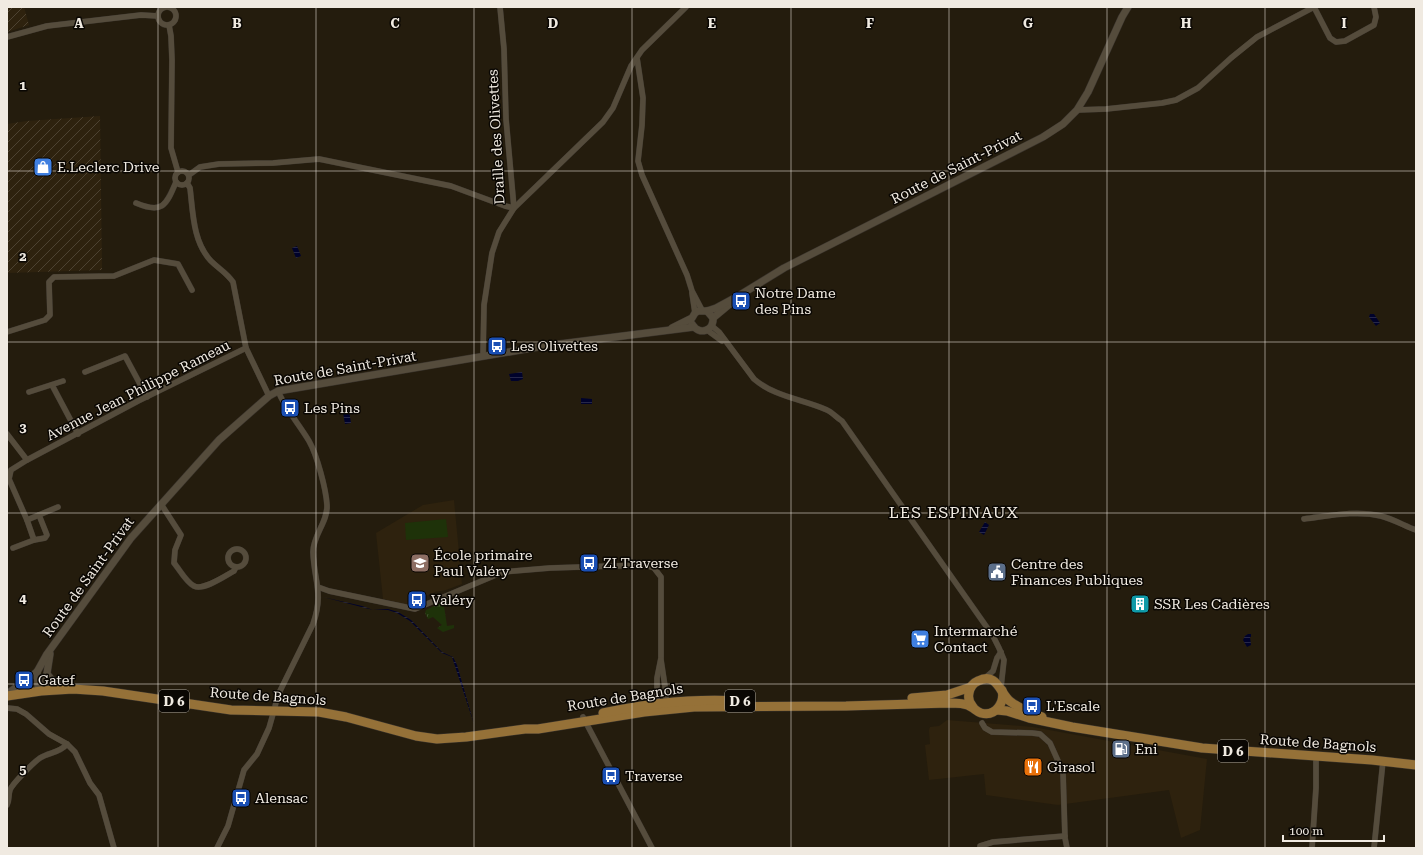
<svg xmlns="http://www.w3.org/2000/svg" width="1423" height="855" font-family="'Roboto Serif',serif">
	<defs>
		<pattern id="industrial-furrows" width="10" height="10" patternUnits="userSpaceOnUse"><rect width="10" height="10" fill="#2e220e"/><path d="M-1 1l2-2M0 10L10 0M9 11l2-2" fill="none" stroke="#4d4231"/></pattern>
		<pattern id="grass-tufts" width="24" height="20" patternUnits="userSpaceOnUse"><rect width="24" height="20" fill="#1e3209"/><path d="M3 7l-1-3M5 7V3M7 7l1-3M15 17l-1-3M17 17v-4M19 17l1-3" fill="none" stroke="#3f502d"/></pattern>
		<pattern id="water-rules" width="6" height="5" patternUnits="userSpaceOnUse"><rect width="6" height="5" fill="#00022b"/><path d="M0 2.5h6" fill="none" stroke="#262749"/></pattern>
	</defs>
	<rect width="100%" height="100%" fill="#241c0d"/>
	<g fill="#2e220e">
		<polygon points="454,500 462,584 446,590 435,592 415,601 413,604 409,603 408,605 383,599 376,533 423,505"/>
		<polygon points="947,720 1033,727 1207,759 1200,830 1181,838 1169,790 1058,805 986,795 984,774 929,780 925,745 930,744 929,730 930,727 939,726"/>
	</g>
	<g fill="url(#industrial-furrows)">
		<polygon points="7,7 24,7 29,25 7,32"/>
		<polygon points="100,116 102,270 7,273 7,124 27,121"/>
	</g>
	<polygon fill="url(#grass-tufts)" points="444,601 448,601 450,603 444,606 447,626 454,625 454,628 443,632 437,628 442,625 433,617 428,619 425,613 426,610"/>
	<polygon fill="#1e3209" points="446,519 448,537 406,540 405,523"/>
	<g fill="url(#water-rules)">
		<polygon points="297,246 301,256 296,258 292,248"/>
		<polygon points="1370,314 1374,314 1380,323 1376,326 1369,317"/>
		<polygon points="522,372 523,379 518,381 511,381 509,374"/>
		<polygon points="581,398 592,399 592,404 581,404"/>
		<polygon points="349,411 351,423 345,424 343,413"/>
		<polygon points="985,522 989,525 984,535 979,532"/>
		<polygon points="323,597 362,606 373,610 388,609 398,612 411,620 442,652 453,657 457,665 474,724 452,657 442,653 410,621 397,613 388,610 373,610"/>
		<polygon points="1248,634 1251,634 1251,637 1250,637 1251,645 1247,647 1243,640 1245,636"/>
	</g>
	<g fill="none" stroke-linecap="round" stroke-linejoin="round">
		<defs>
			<g id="minor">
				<polyline points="1314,7 1330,38 1336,42 1345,41 1374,25 1376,17 1374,7"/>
				<circle cx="167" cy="16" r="9"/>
				<polyline points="169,25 171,36 172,60 171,148 178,172"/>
				<polyline points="7,37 47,26 141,15 158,16"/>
				<polyline points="637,58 643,98 642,125 638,161 642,175 687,275 692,291 702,310"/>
				<polyline points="1077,110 1106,109 1162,103 1176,100 1198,88 1231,58 1257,37 1314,7"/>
				<circle cx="182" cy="178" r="7"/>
				<polyline points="189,175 200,167 219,164 273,163 319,159 451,186 505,206 514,208 603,122 613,108 631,66 642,50 686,7"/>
				<path d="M187,183L190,188C193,213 193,242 211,261C219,269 226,272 233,282L246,348L269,396"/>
				<path d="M136,203C162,214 166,206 176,182"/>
				<polyline points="692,293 695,313"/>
				<path d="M712,326L719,332L754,379C775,397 802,399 827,410C832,412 837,418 842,421L993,636L999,648L1004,660L1001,687"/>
				<polyline points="707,330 722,341"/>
				<polyline points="7,332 45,320 50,315 49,282 54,277 114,276 154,260 178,264 192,290"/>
				<polyline points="483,356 484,305 492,253 499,232 514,208 506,119 504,49 500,7"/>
				<polyline points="85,372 125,356 147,397"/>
				<polyline points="52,385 78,434"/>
				<polyline points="29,392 63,381"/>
				<polyline points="7,434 27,460 138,401 246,348"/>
				<polyline points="27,460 11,470 9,479 27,520 58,507"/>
				<path d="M161,504L181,535L175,550L174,563C180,570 186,582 194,586C203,591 225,576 234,571L236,567"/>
				<path d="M1304,519C1329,516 1356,510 1381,516C1393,519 1405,526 1416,530"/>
				<polyline points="27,520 34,540 45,538 47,535 39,515"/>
				<polyline points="13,548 34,540"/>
				<circle cx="237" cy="558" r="9"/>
				<polyline points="318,587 329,591 415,609 503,572 550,568 645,565 654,568 661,577 661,658 657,678 657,706"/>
				<polyline points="661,660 666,693 666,705"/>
				<polyline points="985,678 993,671 997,658 1001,652"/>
				<polyline points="7,708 17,709 26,714 49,734 67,744 75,752 90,783 99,795 114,848"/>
				<polyline points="583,717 652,848"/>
				<polyline points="982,723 985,728 992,732 1032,733 1040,734 1050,743 1063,772 1065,838 1067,848"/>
				<path d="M7,805C10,799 8,796 10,790C12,784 34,762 40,758C49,752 60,753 67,744"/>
				<path d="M217,848L228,826L244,770L257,754L269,728L275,707L277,697L313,624C324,593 314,581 313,552C313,535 328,522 327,505C326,489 317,455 309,441C299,424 286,410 278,391"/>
				<polyline points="980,848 980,846 993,842 1065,836"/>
				<polyline points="1312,848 1316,788 1316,757"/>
				<polyline points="1374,848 1383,761"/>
			</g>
			<g id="tertiary">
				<polyline points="713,318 731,303"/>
				<path d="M692,324C699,336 714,331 713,318L707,311"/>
				<polyline points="672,328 692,318 695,313 698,311 707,311 716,308 740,295 784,268 1043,137 1063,124 1077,110 1088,92 1122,17 1128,7"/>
				<polyline points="37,672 38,686 41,691 45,686 50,654"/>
				<polyline points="47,674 52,680 73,689"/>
				<polyline points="7,694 37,672 47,654 131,538 219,440 269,396 278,391 544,346 694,327"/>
			</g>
			<g id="primary">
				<path d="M7,696L41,691L73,689L103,691L231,710L319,712L346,717L416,736L437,739L466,737L525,729H538L644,712L694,707L846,706L948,703C957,703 966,703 973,708C976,710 978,712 981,713C996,717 1005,702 1002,690"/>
				<polyline points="912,698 947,695 971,687"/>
				<path d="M973,707C969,703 968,698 969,693C970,687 973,683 978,681C998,671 1000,695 1011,702C1020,709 1032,713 1042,717"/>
				<polyline points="997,710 1007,711 1029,718 1072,727 1202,748 1372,760 1416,765"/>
				<path d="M603,713C649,703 694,698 741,701"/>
			</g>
		</defs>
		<use href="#minor" stroke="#3a342d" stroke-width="6"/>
		<use href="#tertiary" stroke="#3a342d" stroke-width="8"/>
		<use href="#primary" stroke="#3a342d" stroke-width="10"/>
		<use href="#minor" stroke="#554c3c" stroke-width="5.5"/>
		<use href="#tertiary" stroke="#554c3c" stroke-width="7"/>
		<use href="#primary" stroke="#957138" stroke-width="9"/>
	</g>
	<path fill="none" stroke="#f0eae1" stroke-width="1" stroke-opacity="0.55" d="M158,7V848M316,7V848M474,7V848M632,7V848M791,7V848M949,7V848M1107,7V848M1265,7V848M7,171H1416M7,342H1416M7,513H1416M7,684H1416"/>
	<defs>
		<symbol id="shop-square" viewBox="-11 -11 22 22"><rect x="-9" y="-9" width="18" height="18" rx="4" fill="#3f7fe0" stroke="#0a0703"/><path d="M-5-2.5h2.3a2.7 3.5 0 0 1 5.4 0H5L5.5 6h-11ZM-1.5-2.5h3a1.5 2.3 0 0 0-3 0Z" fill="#fff"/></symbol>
		<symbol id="bus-square" viewBox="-11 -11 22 22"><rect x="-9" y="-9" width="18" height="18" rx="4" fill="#1a4fb4" stroke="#0a0703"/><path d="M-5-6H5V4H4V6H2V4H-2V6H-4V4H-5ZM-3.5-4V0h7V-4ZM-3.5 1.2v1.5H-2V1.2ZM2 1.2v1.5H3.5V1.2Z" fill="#fff"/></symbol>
		<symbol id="school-square" viewBox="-11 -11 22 22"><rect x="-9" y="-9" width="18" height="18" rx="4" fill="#8d6e63" stroke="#0a0703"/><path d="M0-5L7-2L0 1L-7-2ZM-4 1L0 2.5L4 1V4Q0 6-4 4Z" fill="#fff"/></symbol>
		<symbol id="civic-square" viewBox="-11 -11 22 22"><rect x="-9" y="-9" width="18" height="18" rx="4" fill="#5c6f8a" stroke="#0a0703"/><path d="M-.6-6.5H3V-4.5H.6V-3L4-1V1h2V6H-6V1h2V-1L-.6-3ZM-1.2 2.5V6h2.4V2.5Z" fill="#fff"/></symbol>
		<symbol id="building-square" viewBox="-11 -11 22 22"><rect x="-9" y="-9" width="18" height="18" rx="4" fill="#0f9aa8" stroke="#0a0703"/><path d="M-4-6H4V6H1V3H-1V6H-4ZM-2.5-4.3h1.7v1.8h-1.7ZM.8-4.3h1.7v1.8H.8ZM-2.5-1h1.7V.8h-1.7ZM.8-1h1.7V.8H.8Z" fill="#fff"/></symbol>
		<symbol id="supermarket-square" viewBox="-11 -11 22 22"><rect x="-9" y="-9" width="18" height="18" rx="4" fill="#3f7fe0" stroke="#0a0703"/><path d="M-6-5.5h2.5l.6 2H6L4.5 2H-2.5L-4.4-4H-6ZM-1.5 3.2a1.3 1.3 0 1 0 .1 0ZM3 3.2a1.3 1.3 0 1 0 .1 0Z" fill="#fff"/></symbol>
		<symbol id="fuel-square" viewBox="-11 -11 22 22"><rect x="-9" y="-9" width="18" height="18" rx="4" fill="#5c6f8a" stroke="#0a0703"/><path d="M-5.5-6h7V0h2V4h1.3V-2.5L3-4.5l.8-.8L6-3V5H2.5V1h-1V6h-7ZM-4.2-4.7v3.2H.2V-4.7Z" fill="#fff"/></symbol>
		<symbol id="restaurant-square" viewBox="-11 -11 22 22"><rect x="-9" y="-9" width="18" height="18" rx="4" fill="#e8710a" stroke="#0a0703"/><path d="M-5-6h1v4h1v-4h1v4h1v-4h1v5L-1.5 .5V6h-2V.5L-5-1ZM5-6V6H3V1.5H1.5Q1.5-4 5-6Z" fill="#fff"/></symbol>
	</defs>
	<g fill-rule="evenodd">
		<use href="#shop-square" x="32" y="156" width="22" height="22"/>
		<use href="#bus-square" x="730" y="290" width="22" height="22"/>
		<use href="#bus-square" x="486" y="335" width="22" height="22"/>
		<use href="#bus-square" x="279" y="397" width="22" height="22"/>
		<use href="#school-square" x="409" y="552" width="22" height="22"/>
		<use href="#bus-square" x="578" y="552" width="22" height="22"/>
		<use href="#civic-square" x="986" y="561" width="22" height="22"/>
		<use href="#bus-square" x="406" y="589" width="22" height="22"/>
		<use href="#building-square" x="1129" y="593" width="22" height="22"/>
		<use href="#supermarket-square" x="909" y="628" width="22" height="22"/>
		<use href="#bus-square" x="13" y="669" width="22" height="22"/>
		<use href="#bus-square" x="1021" y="695" width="22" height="22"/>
		<use href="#fuel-square" x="1110" y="738" width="22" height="22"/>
		<use href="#restaurant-square" x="1022" y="756" width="22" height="22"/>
		<use href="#bus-square" x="600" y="765" width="22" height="22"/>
		<use href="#bus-square" x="230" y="787" width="22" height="22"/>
	</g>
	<g text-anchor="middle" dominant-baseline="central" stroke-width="3" stroke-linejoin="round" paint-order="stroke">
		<g fill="#0a0703" stroke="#aba69e" stroke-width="1">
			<rect x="159" y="690" width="30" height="22" rx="3"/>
			<rect x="725" y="690" width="30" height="22" rx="3"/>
			<rect x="1218" y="740" width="30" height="22" rx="3"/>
		</g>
		<g font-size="13" font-weight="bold" fill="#f0eae1">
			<text x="174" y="701">D 6</text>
			<text x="740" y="701">D 6</text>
			<text x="1233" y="751">D 6</text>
		</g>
		<g font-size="14" fill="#f0eae1" stroke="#0a0703">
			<text transform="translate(496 137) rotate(-93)">Draille des Olivettes</text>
			<text transform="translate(956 167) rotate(-27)">Route de Saint-Privat</text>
			<text transform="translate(345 368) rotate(-10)">Route de Saint-Privat</text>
			<text transform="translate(138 390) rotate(-27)">Avenue Jean Philippe Rameau</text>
			<text transform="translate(88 577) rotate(-54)">Route de Saint-Privat</text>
			<text transform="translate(268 696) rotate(4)">Route de Bagnols</text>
			<text transform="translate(625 697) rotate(-9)">Route de Bagnols</text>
			<text transform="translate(1318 743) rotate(4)">Route de Bagnols</text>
		</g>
		<g font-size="14" fill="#f0eae1" stroke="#0a0703" text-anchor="start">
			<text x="57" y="167">E.Leclerc Drive</text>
			<text x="755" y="293">Notre Dame<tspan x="755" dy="16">des Pins</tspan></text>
			<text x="511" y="346">Les Olivettes</text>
			<text x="304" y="408">Les Pins</text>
			<text x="434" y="555">École primaire<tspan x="434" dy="16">Paul Valéry</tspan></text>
			<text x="603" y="563">ZI Traverse</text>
			<text x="1011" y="564">Centre des<tspan x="1011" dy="16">Finances Publiques</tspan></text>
			<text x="431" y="600">Valéry</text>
			<text x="1154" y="604">SSR Les Cadières</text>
			<text x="934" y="631">Intermarché<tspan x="934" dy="16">Contact</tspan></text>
			<text x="38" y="680">Gatef</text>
			<text x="1046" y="706">L'Escale</text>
			<text x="1135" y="749">Eni</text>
			<text x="1047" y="767">Girasol</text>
			<text x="625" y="776">Traverse</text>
			<text x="255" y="798">Alensac</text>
		</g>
		<g font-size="16" letter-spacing="1" fill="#f0eae1" stroke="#0a0703">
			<text x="954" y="512">LES ESPINAUX</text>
		</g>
	</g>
	<g font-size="13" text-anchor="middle" font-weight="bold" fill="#f0eae1" stroke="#0a0703" stroke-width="3" stroke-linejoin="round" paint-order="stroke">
		<text x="79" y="28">A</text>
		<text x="237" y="28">B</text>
		<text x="395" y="28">C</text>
		<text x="553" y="28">D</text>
		<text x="712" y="28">E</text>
		<text x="870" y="28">F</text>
		<text x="1028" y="28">G</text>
		<text x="1186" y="28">H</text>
		<text x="1344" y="28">I</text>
		<text x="23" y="90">1</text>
		<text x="23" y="261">2</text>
		<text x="23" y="432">3</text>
		<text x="23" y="603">4</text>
		<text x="23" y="774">5</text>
	</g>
	<rect width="1423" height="855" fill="none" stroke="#f0eae1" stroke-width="16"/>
	<path d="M1283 835v6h101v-6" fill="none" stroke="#f0eae1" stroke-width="2"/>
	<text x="1289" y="835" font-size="12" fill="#f0eae1" stroke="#0a0703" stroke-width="3" paint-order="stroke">100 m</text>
</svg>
